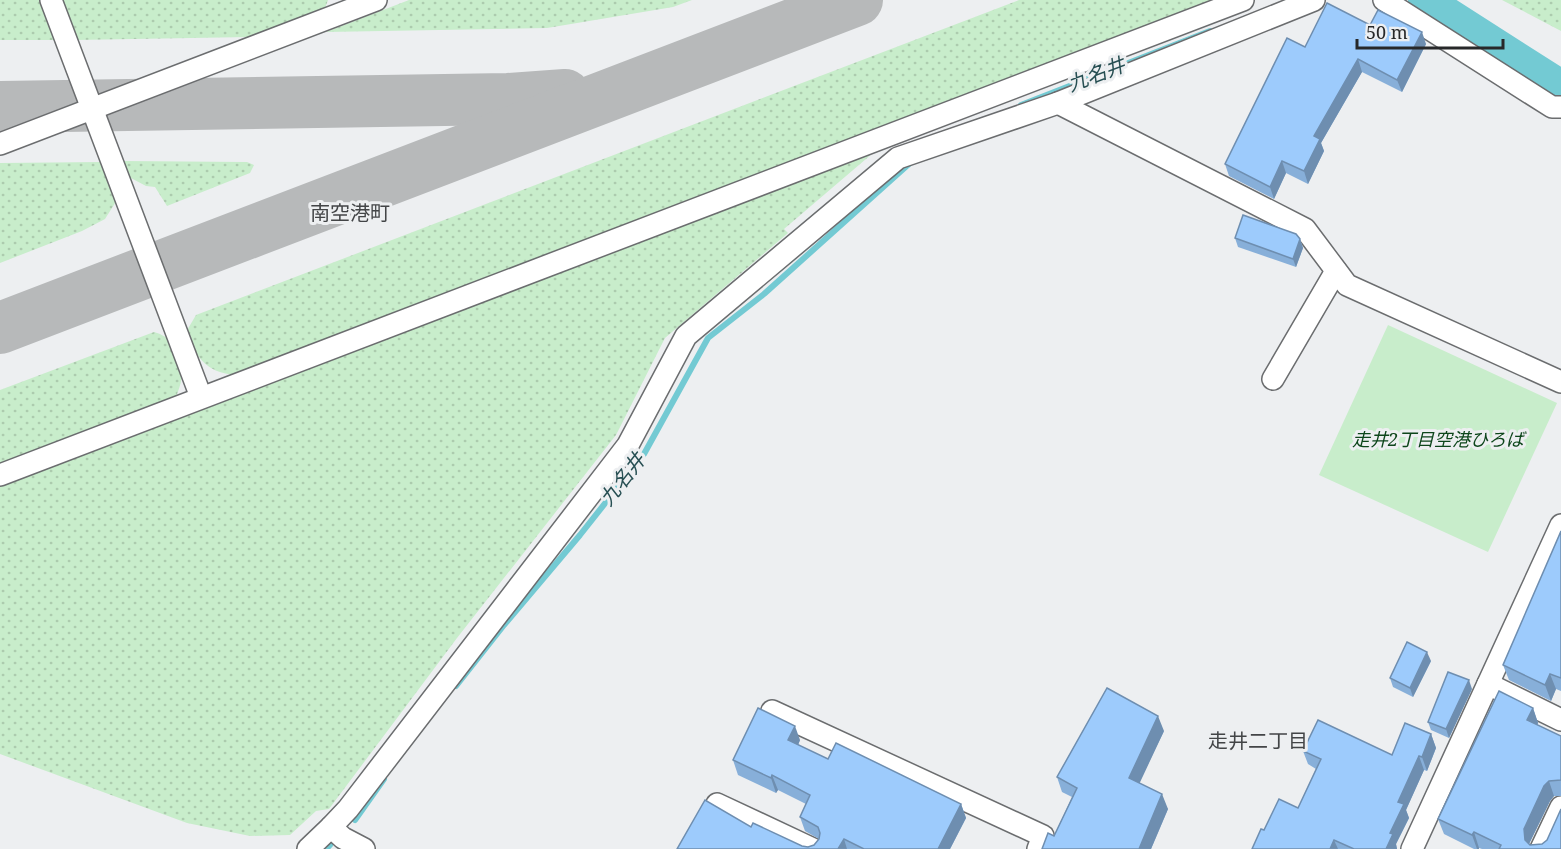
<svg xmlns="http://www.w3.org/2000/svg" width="1561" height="849" font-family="'Noto Serif','Noto Sans JP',serif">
	<defs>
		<pattern id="grass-dots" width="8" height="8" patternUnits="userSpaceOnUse" patternTransform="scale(1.5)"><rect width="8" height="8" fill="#c8edcb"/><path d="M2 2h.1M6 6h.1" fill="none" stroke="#accbae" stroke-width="1.8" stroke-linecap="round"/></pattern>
	</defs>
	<rect width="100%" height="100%" fill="#edeff1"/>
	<g fill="url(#grass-dots)">
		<polygon points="0,0 41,0 57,40 0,40"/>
		<polygon points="61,0 328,0 325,8 249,37 76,40"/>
		<polygon points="409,0 692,0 673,7 547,28 326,32"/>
		<path d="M1019,0H1219L240,375C209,375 196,359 186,332L196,315Z"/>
		<polygon points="1502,0 1561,0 1561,31"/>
		<polygon points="880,147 784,229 788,233 665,338 616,435 457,638 329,809 316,811 290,835 250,836 187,823 0,754 0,485"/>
		<polygon points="122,161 247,162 254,165 250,173 167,206 155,187 146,186 129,177"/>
		<polygon points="103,162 117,200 105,219 82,231 0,263 0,163"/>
		<path d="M154,332C184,340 188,374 175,398L0,466V390Z"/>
	</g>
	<polygon fill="#c8edcb" points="1388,325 1557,403 1488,552 1319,475"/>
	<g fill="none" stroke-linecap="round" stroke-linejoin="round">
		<g stroke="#73cad3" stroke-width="6">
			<polyline points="1021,105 1210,31"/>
			<polyline points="456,686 504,625 580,535 644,454 708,338 764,294 910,163"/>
			<polyline points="355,820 384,779"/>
			<polyline points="326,849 330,845"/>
		</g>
		<polyline stroke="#73cad3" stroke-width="34" points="1425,0 1561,87"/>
		<g stroke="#b7b9ba" stroke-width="52">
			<polyline points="0,107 508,99 565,95"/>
			<polyline points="0,328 857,0"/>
		</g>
		<defs>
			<g id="minor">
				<polyline points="51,0 201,397"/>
				<polyline points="1384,0 1552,107 1561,107"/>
				<polyline points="1058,103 1305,229 1347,285 1561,382"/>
				<polyline points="0,144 376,0"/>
				<polyline points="1273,379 1336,271"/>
				<polyline points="0,475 1243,0"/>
				<polyline points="1488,684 1561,720"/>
				<polyline points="772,711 1043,836 1038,849"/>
				<polyline points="717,804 813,849"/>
				<polyline points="308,849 331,827"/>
				<polyline points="364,849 343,838 331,827 348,809 628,445 686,336 898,158 1058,103 1314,0"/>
				<polyline points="1412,849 1561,525"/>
				<polyline points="1541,849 1561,807"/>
			</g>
		</defs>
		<use href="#minor" stroke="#6b6d6f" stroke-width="24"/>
		<use href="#minor" stroke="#fff" stroke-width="21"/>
	</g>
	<g fill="#87afd9">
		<polygon points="1370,25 1426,44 1402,92 1362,72 1321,143 1324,151 1308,184 1286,173 1274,199 1229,176 1225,164 1305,47"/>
		<polygon points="1235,238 1300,239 1303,248 1296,267 1238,247"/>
		<polygon points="1561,531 1561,691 1556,689 1551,701 1509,680 1503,665"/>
		<polygon points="1431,661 1413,697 1393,687 1390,678"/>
		<polygon points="1472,689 1449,738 1431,730 1428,722"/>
		<polygon points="1533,708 1538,723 1537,725 1561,736 1561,796 1554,796 1550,801 1529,844 1530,845 1561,849 1482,849 1479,848 1479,849 1474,849 1444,834 1438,819"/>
		<polygon points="1164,731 1139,783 1168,809 1151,849 1042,849 1054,836 1072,797 1062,792 1057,777"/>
		<polygon points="1431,734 1436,748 1427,771 1424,770 1406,810 1409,818 1396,844 1397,849 1252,849 1264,830 1298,808 1316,769 1308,764 1303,751 1392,755"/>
		<polygon points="800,740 798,745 828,759 961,804 966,818 950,849 677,849 751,827 802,846 808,847 814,845 819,839 805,831 800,817 806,804 778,790 776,793 738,775 733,760"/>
	</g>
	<g fill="#6e8eb0">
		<polygon points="1422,32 1426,44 1402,92 1397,80"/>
		<polygon points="1358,59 1362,72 1321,143 1324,151 1308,184 1304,171 1314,136"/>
		<polygon points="1282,161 1286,173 1274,199 1270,187"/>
		<polygon points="1300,239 1303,248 1296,267 1293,259"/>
		<polygon points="1427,652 1431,661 1413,697 1410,688"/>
		<polygon points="1550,674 1556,689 1551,701 1545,685"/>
		<polygon points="1469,680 1472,689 1449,738 1446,729"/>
		<polygon points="1533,708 1538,723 1533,735 1527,720"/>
		<polygon points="1158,716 1164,731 1135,793 1129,778"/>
		<polygon points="795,726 800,740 794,755 788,740"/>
		<polygon points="1431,734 1436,748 1427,771 1422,757"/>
		<polygon points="1419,756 1424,770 1406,810 1409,818 1396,844 1397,849 1386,849 1398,802"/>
		<polygon points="772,775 778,790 776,793 771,778"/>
		<polygon points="1549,781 1554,796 1550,801 1529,844 1525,840 1524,829 1544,786"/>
		<polygon points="1162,794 1168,809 1151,849 1139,849"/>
		<polygon points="961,804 966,818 950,849 938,849"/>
		<polygon points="1474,832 1479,848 1479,849 1477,849 1472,835"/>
		<polygon points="844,839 847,849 838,849"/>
		<polygon points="1334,840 1338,849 1330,849"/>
	</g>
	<g fill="#9dcbfc" stroke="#6e8eb0" stroke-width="1.5">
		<polygon points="1327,3 1370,25 1378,10 1422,32 1397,80 1358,59 1314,136 1320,139 1304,171 1282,161 1270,187 1225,164 1287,38 1305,47"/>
		<polygon points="1243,215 1296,234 1300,239 1293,259 1235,238"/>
		<polygon points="1561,531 1561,678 1550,674 1545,685 1503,665"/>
		<polygon points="1407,642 1427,652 1410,688 1390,678"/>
		<polygon points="1448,672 1469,680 1446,729 1428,722"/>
		<polygon points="1107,688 1158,716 1129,778 1162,794 1139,849 1042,849 1048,833 1054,836 1077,788 1057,777"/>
		<polygon points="1499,691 1533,708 1527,720 1561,736 1561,780 1549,781 1544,786 1524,829 1525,840 1530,845 1542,844 1547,840 1561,809 1561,849 1499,849 1501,845 1474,832 1472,835 1438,819"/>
		<polygon points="758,708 795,726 788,740 828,759 836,743 961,804 938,849 864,849 844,839 838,849 677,849 705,800 751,827 753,823 802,846 808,847 814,845 819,839 820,833 818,827 800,817 810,795 772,775 771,778 733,760"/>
		<polygon points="1318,720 1392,755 1405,723 1431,734 1422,757 1419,756 1398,802 1404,804 1390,833 1393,834 1386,849 1354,849 1334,840 1330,849 1252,849 1261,829 1264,830 1279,799 1298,808 1321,759 1303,751"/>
	</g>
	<g text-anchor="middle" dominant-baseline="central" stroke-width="6" stroke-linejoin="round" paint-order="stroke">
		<g font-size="18" font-style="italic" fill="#0d461b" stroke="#edeff1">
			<text x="1438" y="439">走井2丁目空港ひろば</text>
		</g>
		<g font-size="20" font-style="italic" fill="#264e52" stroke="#edeff1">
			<text transform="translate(1096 74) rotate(-21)">九名井</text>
			<text transform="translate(622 479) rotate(-52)">九名井</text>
		</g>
		<g font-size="20" fill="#434547" stroke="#edeff1">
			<text x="350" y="212">南空港町</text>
			<text x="1258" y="740">走井二丁目</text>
		</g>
	</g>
	<path d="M1357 39v9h146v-9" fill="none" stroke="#272829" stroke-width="3"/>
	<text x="1366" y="39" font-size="18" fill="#272829" stroke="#edeff1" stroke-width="4.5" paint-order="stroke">50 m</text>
</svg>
